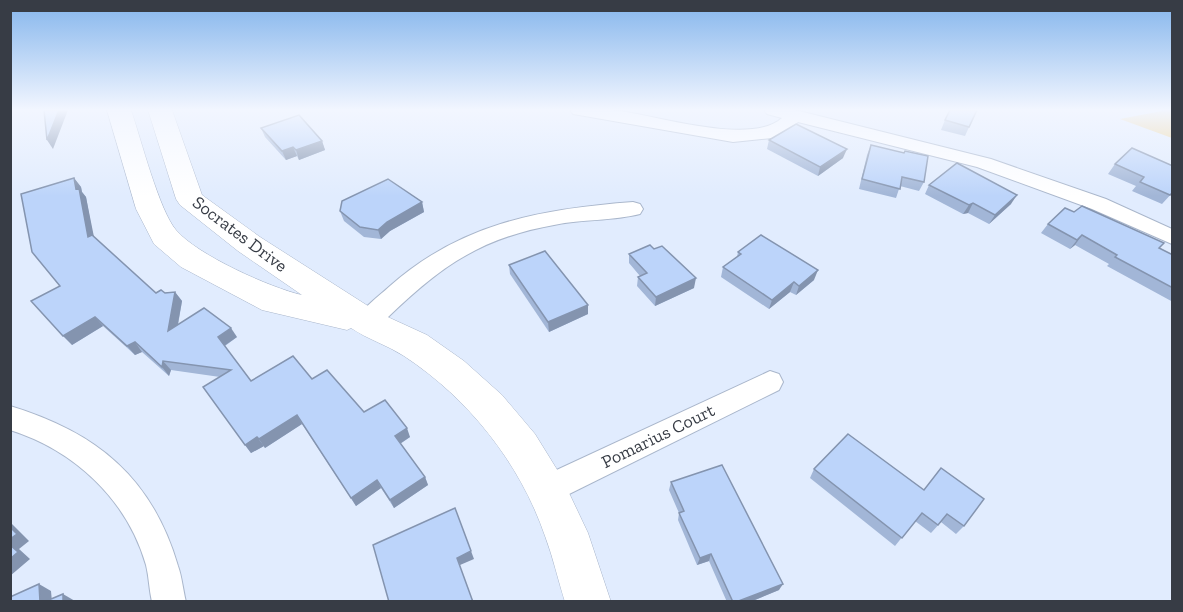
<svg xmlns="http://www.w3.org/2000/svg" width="1183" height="612" font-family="'Zilla Slab',serif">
	<rect width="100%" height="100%" fill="#e1ecfe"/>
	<polygon fill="#efd18f" points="1167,110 1172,110 1172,138 1120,119"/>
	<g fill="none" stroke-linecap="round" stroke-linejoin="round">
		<defs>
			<g id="street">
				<path d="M570,110C584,110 598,109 612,110C654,114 750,147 782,118L767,114L764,110H795L991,159L1106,199L1172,229V244L1092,209L977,167L798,122L786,133L772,138L733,142L579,115L573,114Z"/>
				<path d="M633,202L640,204L643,209L640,214C613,221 582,219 554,225C474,239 432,273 376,329L367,331L358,329L355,322C362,308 378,297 390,286C461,223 541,209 633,202Z"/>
				<polygon points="770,371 779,374 783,382 779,390 557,500 546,504 535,500 531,490 535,480"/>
				<path d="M10,406C96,432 152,477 178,566C182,577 183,590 186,602H152C149,589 149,577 146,565C127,499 74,450 10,430Z"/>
			</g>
			<path id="secondary" d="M107,110H131C141,139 159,210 176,230C197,255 271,288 302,295L238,251L180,205L176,199L148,110H172L202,195L260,237L379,313L427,335L464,361L502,395L535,434L561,476L588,533L611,602H565C558,580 553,557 545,536C520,463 468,398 404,356C387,345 367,339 351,328L347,330L262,310L181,267L154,244L136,209Z"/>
		</defs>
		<use href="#street" stroke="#a9b6cb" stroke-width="2"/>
		<use href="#secondary" stroke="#a9b6cb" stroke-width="1"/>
		<use href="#street" fill="#fff" fill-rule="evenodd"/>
		<use href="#secondary" fill="#fff" fill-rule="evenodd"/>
	</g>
	<g fill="#a2b6d7">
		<polygon points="945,120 969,127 965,136 941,130"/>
		<polygon points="261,128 322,141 325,150 299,160 297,156 286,160 265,137"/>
		<polygon points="769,140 843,158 818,176 767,149"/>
		<polygon points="871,145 904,153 924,182 919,191 900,186 896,198 859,189 867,155"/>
		<polygon points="1132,148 1173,192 1162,204 1132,191 1136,186 1108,174 1115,164"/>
		<polygon points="74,178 81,187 82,192 86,197 93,236 156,293 175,292 182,301 178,325 237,337 225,346 251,381 312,379 364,412 410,437 400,444 425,477 428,485 394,508 381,488 356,506 302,424 265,448 264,446 251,453 245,445 220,377 171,370 169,376 142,352 135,355 103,326 72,345 60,286"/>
		<polygon points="929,185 1011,204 989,224 968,213 963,214 925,194"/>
		<polygon points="422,202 424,212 390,231 381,239 364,237 344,221 340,211"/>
		<polygon points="1074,212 1160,248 1173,255 1173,302 1107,266 1109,264 1075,245 1070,249 1041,233 1048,224"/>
		<polygon points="738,252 814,280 796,295 790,292 769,309 721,277 723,267 737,257"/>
		<polygon points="629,254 694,288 655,306 637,286 638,277 640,276 629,263"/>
		<polygon points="509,265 588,314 549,332 510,274"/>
		<polygon points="848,434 964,526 956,534 941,522 931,533 915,521 895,546 810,478 814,469"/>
		<polygon points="671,482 779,590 750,602 727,602 709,561 697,565 678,520 679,513 669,490"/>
	</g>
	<g fill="#8494af">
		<polygon points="59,110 68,110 53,149 47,140"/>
		<polygon points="322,141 325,150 299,160 296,150"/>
		<polygon points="293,147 297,156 286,160 282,151"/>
		<polygon points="847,149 843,158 818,176 820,167"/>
		<polygon points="74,178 81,187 82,192 86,197 96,247 88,237"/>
		<polygon points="1017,195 1011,204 989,224 995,215"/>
		<polygon points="422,202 424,212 390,231 381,239 378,230 387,222"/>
		<polygon points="973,203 968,213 963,214 969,205"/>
		<polygon points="1082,235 1075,245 1070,249 1077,240"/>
		<polygon points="818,270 814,280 796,295 799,286"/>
		<polygon points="696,278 694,288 655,306 656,297"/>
		<polygon points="794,282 790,292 769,309 772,300"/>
		<polygon points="175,292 182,301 175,340 168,331"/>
		<polygon points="588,305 588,314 549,332 548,322"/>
		<polygon points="95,317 103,326 72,345 63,336"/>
		<polygon points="231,328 237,337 224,346 218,337"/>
		<polygon points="135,342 142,352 135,355 127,346"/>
		<polygon points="163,361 171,370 169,376 162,367"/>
		<polygon points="297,415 302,424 265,448 259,439"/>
		<polygon points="407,428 410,437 398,445 395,436"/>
		<polygon points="257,437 264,446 251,453 245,445"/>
		<polygon points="425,477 428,485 394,508 390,500"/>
		<polygon points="377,480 381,488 356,506 351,498"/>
		<polygon points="10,522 29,541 19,549 30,559 10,576"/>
		<polygon points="471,551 474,559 460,565 457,558"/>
		<polygon points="711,554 709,561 697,565 700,558"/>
		<polygon points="39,584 51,591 52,602 40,602"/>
		<polygon points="783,584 779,590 750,602 736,602"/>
		<polygon points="63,594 75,601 75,602 63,602"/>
	</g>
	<g fill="#bcd4fa" stroke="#8494af" stroke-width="1.5">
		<polygon points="44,110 59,110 47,140"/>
		<polygon points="950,110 977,110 969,127 945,120"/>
		<polygon points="299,115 322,141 296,150 293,147 282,151 261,128"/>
		<polygon points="796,124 847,149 820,167 769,140"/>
		<polygon points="871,145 904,153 905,151 928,156 924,182 902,177 900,189 862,179"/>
		<polygon points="1132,148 1173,166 1173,192 1170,195 1140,182 1144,177 1115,164"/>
		<polygon points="957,163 1017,195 995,215 973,203 969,205 929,185"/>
		<polygon points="74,178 76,189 79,188 88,237 92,235 156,293 161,290 165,293 175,292 168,331 204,308 231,328 218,337 251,381 293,356 312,379 327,370 364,412 385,400 407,428 395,436 425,477 390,500 377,480 351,498 297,415 259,439 257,437 245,445 203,387 231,370 163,361 162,367 135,342 127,346 95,317 63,336 31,301 60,286 32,252 21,194"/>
		<polygon points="388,179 422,202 387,222 378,230 360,227 340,211 342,201"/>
		<polygon points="1082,206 1164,243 1159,248 1173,255 1173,288 1115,257 1117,255 1082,235 1077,240 1048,224 1065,208 1074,212"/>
		<polygon points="761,235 818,270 799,286 794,282 772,300 723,267 741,254 738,252"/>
		<polygon points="650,245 654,249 662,246 696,278 656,297 638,277 647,273 629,254"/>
		<polygon points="545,251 588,305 548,322 509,265"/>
		<polygon points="848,434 924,490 941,468 984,499 964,526 947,514 938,525 922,513 902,538 814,469"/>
		<polygon points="722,465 783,584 736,602 733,602 711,554 700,558 679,513 684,511 671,482"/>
		<polygon points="455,508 471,551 457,558 473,602 389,602 373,545"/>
		<polygon points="10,527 17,534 10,539"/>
		<polygon points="10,545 18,552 10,559"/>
		<polygon points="39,584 40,602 10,602 10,597"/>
		<polygon points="63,594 63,602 44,602"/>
	</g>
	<linearGradient id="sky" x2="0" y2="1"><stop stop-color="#84b5ec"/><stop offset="0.56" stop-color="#f2f6ff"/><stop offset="1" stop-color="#f2f6ff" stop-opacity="0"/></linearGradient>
	<rect width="1183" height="196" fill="url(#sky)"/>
	<g text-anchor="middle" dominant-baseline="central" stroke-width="4.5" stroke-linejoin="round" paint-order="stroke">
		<g font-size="18" fill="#373c45" stroke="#fff">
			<text transform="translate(240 234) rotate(37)">Socrates Drive</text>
			<text transform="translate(658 436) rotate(-26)">Pomarius Court</text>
		</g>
	</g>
	<rect width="1183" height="612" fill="none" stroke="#373c45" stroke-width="24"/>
</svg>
